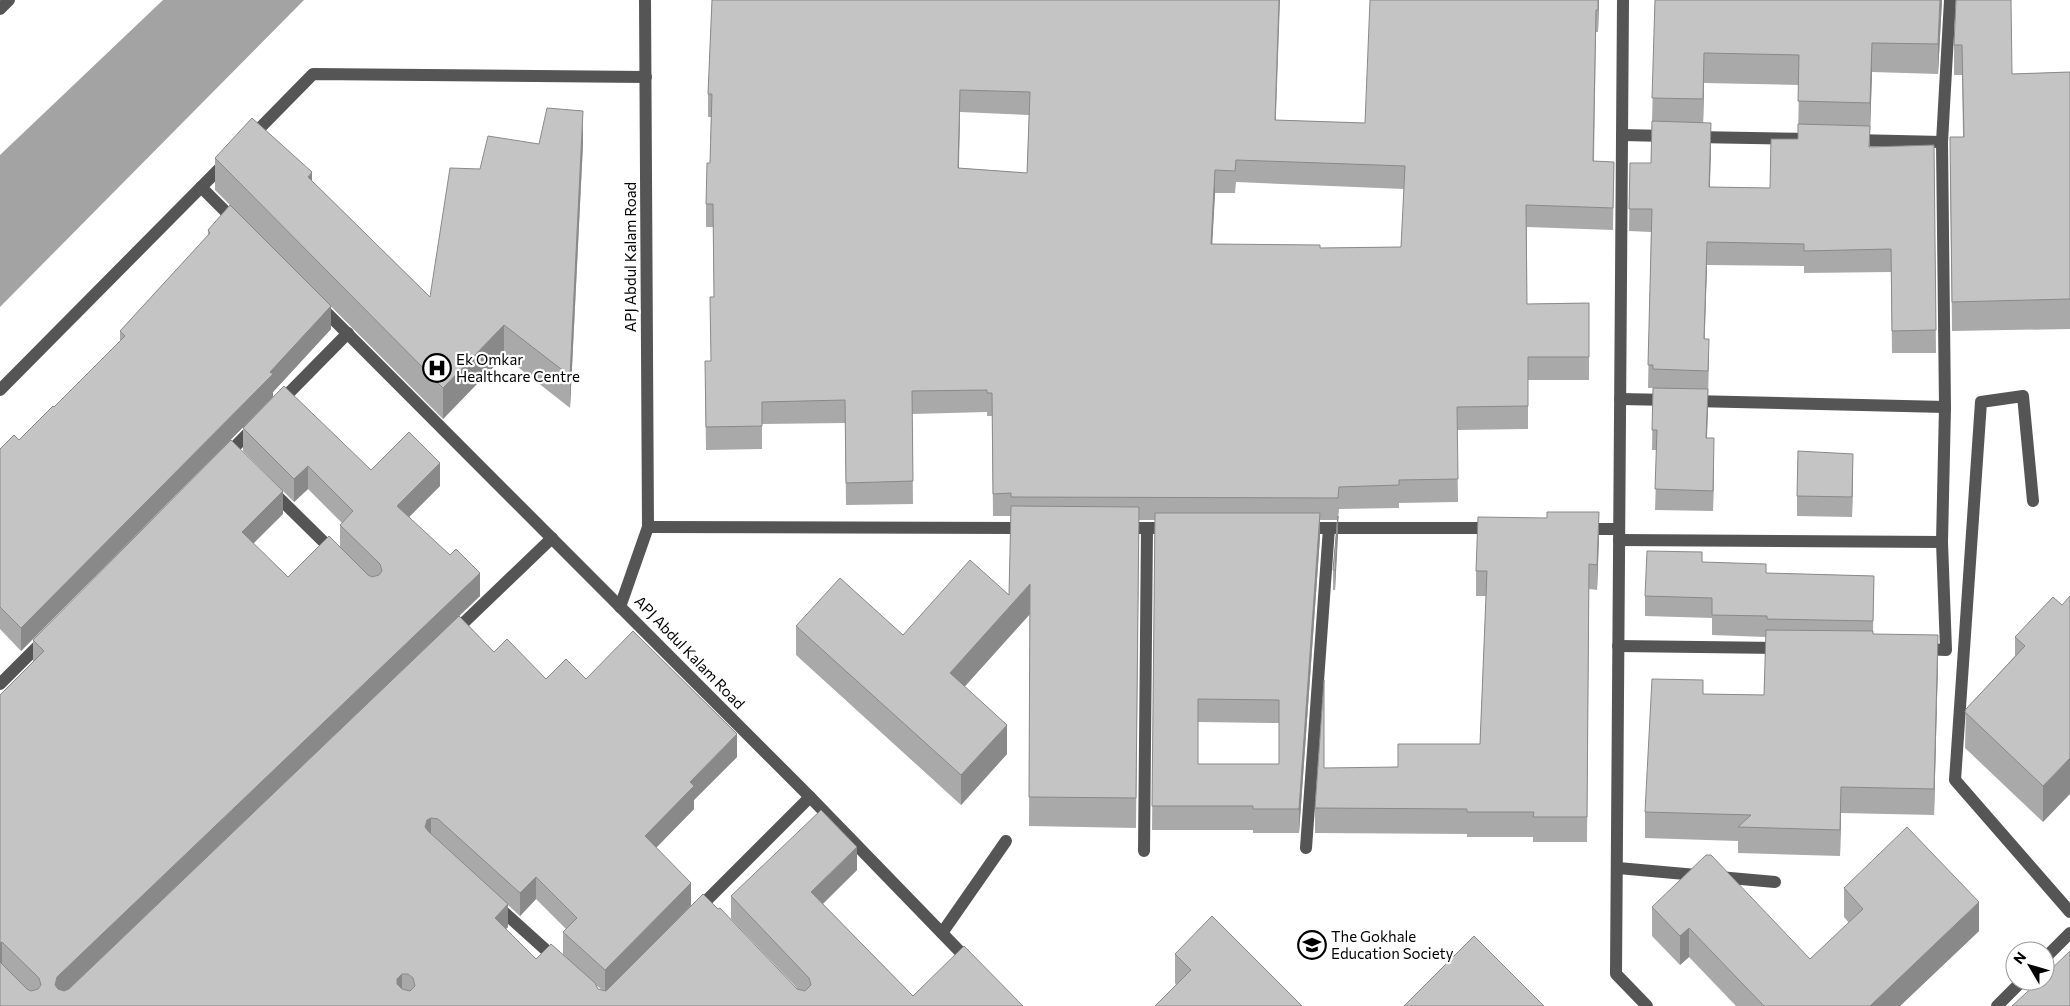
<svg xmlns="http://www.w3.org/2000/svg" width="2070" height="1006" font-family="Commissioner,sans-serif">
	<rect width="100%" height="100%" fill="#fff"/>
	<polygon fill="#a3a3a3" points="163,0 304,0 0,307 0,155"/>
	<g fill="none" stroke-linecap="round" stroke-linejoin="round">
		<g stroke="#555" stroke-width="12">
			<polyline points="1623,0 1616,974 1647,1006"/>
			<polyline points="0,9 9,0"/>
			<polyline points="1622,135 1667,136"/>
			<polyline points="1694,137 1814,139"/>
			<polyline points="250,138 313,74 646,77"/>
			<polyline points="1854,140 1942,142"/>
			<polyline points="201,187 236,222"/>
			<polyline points="319,305 810,797 970,962"/>
			<polyline points="0,390 227,161"/>
			<polyline points="1620,399 1670,400"/>
			<polyline points="1692,401 1945,407"/>
			<polyline points="278,404 348,333"/>
			<polyline points="225,457 253,428"/>
			<polyline points="271,490 335,553"/>
			<polyline points="2033,501 2023,396 1981,402 1955,780 2070,912"/>
			<polyline points="648,527 1028,528"/>
			<polyline points="1123,528 1171,528"/>
			<polyline points="1303,528 1493,528"/>
			<polyline points="1583,529 1619,529"/>
			<polyline points="1619,540 1942,542"/>
			<polyline points="620,607 648,527 645,0"/>
			<polyline points="453,633 552,538"/>
			<polyline points="1618,646 1783,648"/>
			<polyline points="1923,649 1946,650 1942,542 1945,407 1942,142 1950,0"/>
			<polyline points="0,684 44,640"/>
			<polyline points="1306,848 1329,528"/>
			<polyline points="1144,851 1147,528"/>
			<polyline points="1618,868 1775,882"/>
			<polyline points="496,905 557,960"/>
			<polyline points="696,911 810,797"/>
			<polyline points="942,933 1006,841"/>
			<polyline points="2045,958 2070,933"/>
			<polyline points="1997,1006 2022,981"/>
		</g>
	</g>
	<g fill="#a9a9a9" fill-rule="evenodd">
		<path d="M712,0L1275,120L1365,123L1599,0L1598,32H1596L1594,162H1614L1613,230L1527,227V304L1589,303V380H1528V429L1457,430L1458,502L1399,503V508L1339,509L1338,520L1335,590H1333V570L1337,520H1320V537L1299,833H1253V830H1152L1155,520H1139L1136,828L1029,826L1030,614L964,687L1007,754L961,805L796,655V626L903,635L1009,595L1011,516H993L992,416H987V412L912,414L913,504L846,505L845,423L762,424V449L706,450L705,384L711,361L714,297L713,227H706V204L710,163L711,117H708V94ZM960,112L1029,115L1027,173L959,168ZM1236,182L1404,189L1401,247L1320,248L1212,244L1215,193H1235ZM1198,722L1279,723V764H1198Z"/>
		<path d="M1655,0H1942L1938,74L1872,72L1870,132V147L1934,145L1936,353H1892L1891,272L1804,273V266L1707,265L1704,339L1709,361L1707,438L1714,459L1713,511L1655,510L1657,450H1652L1653,388H1648L1651,232L1629,231L1630,163H1651ZM1704,83L1799,85L1798,139L1770,188L1710,187L1711,145L1703,122Z"/>
		<polygon points="1956,0 2012,74 2070,72 2070,329 1952,331 1950,167 1963,137 1962,75 1954,75 1954,45"/>
		<polygon points="583,143 570,408 504,356 443,419 215,190 215,158 312,181 430,297 480,169 539,144"/>
		<polygon points="208,230 331,329 273,392 273,397 21,651 0,629 0,449 19,440 54,407 120,341 120,331 208,236"/>
		<path d="M243,428L371,470L440,486L409,517L480,596L459,616L494,652L546,679H586L737,757L694,800V809L656,848L691,905L798,989L731,919V896L857,870L823,904L913,996L0,1006V695L33,662V640L283,514L253,543L288,577L340,547V525L342,523L308,489L294,502L243,451ZM536,899L566,929L563,932V954L536,959L506,929L508,927V905L520,916ZM596,985L602,990L598,989Z"/>
		<polygon points="1853,474 1852,517 1797,516 1797,496"/>
		<polygon points="1599,537 1597,590 1589,589 1587,842 1533,842 1533,837 1467,837 1467,834 1315,833 1315,808 1398,767 1480,744 1486,596 1476,596 1476,571"/>
		<polygon points="1702,562 1766,573 1874,576 1873,634 1938,661 1934,815 1841,813 1840,856 1738,853 1738,841 1645,838 1645,812 1703,694 1764,695 1766,637 1712,635 1712,618 1645,616 1645,596"/>
		<polygon points="2062,605 2043,822 1965,748 1966,709 2015,656 2015,637"/>
		<polygon points="1844,888 1979,931 1900,1006 1736,1006 1689,957 1680,965 1652,936 1652,907 1810,959 1849,923 1844,917"/>
		<polygon points="1175,954 1302,1006 1176,985 1175,983"/>
	</g>
	<g fill="#898989">
		<polygon points="1279,0 1280,0 1275,142 1275,120"/>
		<polygon points="1598,0 1599,0 1598,32"/>
		<polygon points="1940,0 1942,0 1938,74 1938,44"/>
		<polygon points="1872,43 1872,72 1870,132 1870,103"/>
		<polygon points="1704,53 1704,83 1703,129 1703,99"/>
		<polygon points="960,90 960,112 958,191 958,168"/>
		<polygon points="583,111 583,143 570,408 570,376"/>
		<polygon points="1711,123 1711,145 1709,209 1709,187"/>
		<polygon points="1215,170 1215,193 1211,267 1211,244"/>
		<polygon points="312,172 312,204 308,177"/>
		<polygon points="1707,242 1707,265 1704,361 1704,339"/>
		<polygon points="331,306 331,329 273,392 273,397 21,651 21,628 270,372"/>
		<polygon points="504,325 504,356 443,419 443,388"/>
		<polygon points="1708,389 1708,409 1706,459 1706,438"/>
		<polygon points="1714,438 1714,459 1713,511 1713,491"/>
		<polygon points="1853,454 1853,474 1852,517 1852,497"/>
		<polygon points="440,463 440,486 397,529 397,506"/>
		<polygon points="308,466 308,489 294,502 294,479"/>
		<polygon points="283,491 283,514 242,555 242,532"/>
		<polygon points="1599,512 1599,537 1597,590 1597,565"/>
		<polygon points="1320,513 1320,537 1299,833 1299,809"/>
		<polygon points="1338,516 1338,537 1335,590 1335,570"/>
		<polygon points="480,573 480,596 57,1000 55,985 57,977"/>
		<polygon points="1030,584 1030,614 950,703 950,673"/>
		<polygon points="1938,635 1938,661 1934,815 1934,789"/>
		<polygon points="1007,725 1007,754 961,805 961,775"/>
		<polygon points="737,734 737,757 694,800 694,809 645,859 645,836 690,782"/>
		<polygon points="2070,758 2070,794 2043,822 2043,786"/>
		<polygon points="1841,787 1841,813 1840,856 1840,830"/>
		<polygon points="431,818 431,840 425,827 427,820"/>
		<polygon points="857,847 857,870 811,915 811,892"/>
		<polygon points="536,877 536,899 520,916 520,893"/>
		<polygon points="691,883 691,905 605,993 605,970"/>
		<polygon points="1979,902 1979,931 1900,1006 1870,1006"/>
		<polygon points="508,904 508,927 495,940 495,918"/>
		<polygon points="1689,928 1689,957 1680,965 1680,936"/>
		<polygon points="2,942 2,965 0,966 0,943"/>
		<polygon points="402,974 402,996 397,1001 397,979"/>
	</g>
	<g fill="#c4c4c4" stroke="#898989" fill-rule="evenodd">
		<path d="M712,0H1279L1275,120L1365,123L1370,0H1598V10H1596L1593,161L1614,162L1613,208L1526,205L1527,304L1589,303V357H1528V406L1457,407L1458,479L1399,480V485L1339,487L1338,498L1011,497V493L993,494L992,393H987V390L912,391L913,481L846,483L845,400L762,402V426L706,427L705,361H711L710,297H714L713,204H706L707,163H710L712,94H708ZM960,90L1030,92L1027,173L958,168ZM1236,160L1405,166L1401,247L1320,248V245L1211,244L1215,170L1235,171Z"/>
		<polygon points="1655,0 1940,0 1938,44 1872,43 1870,103 1798,101 1799,55 1704,53 1703,99 1652,98"/>
		<polygon points="1956,0 2011,0 2012,74 2070,72 2070,299 1952,302 1950,137 1964,137 1962,45 1954,45"/>
		<polygon points="547,108 583,111 570,376 504,325 443,388 215,158 252,118 312,172 308,177 430,297 450,168 480,169 488,136 539,144"/>
		<polygon points="1652,121 1711,123 1709,187 1770,188 1771,139 1798,139 1798,124 1870,126 1869,147 1934,145 1936,330 1892,331 1891,249 1804,251 1804,244 1707,242 1704,339 1709,339 1708,371 1653,369 1653,365 1648,365 1652,209 1629,209 1630,163 1651,163"/>
		<polygon points="230,205 331,306 270,372 273,374 21,628 0,607 0,449 14,435 19,440 53,406 54,407 125,336 120,331 210,233 208,230"/>
		<path d="M284,386L371,470L409,432L440,463L397,506L450,555L456,549L480,573L57,977L55,985L58,989L64,991L69,989L459,616L494,652L507,639L546,679L566,659L586,679L633,631L737,734L690,782L694,786L645,836L691,883L605,970L563,932L577,918L536,877L520,893L438,819L431,818L427,820L425,827L428,831L508,904L495,918L536,959L551,944L595,983L598,989L606,991L703,894L718,909L720,908L797,989L805,991L811,985L809,978L731,896L821,810L857,847L811,892L913,996L964,946L1023,1006H0V962L27,989L31,991L38,989L41,985L39,978L2,942L0,943V695L44,651L33,640L231,440L283,491L242,532L288,577L329,536L368,575L372,577L379,575L382,571L380,564L340,525L353,511L308,466L294,479L243,428ZM402,974H408L413,978L415,986L410,991L402,989L397,984V979Z"/>
		<polygon points="1653,388 1708,389 1706,438 1714,438 1713,491 1655,489 1657,430 1652,430"/>
		<polygon points="1798,451 1853,454 1852,497 1797,496"/>
		<polygon points="1011,506 1139,507 1136,798 1029,797 1030,584 950,673 1007,725 961,775 796,626 840,578 903,635 970,560 1009,595"/>
		<polygon points="1547,512 1599,512 1597,565 1589,564 1587,817 1533,817 1534,812 1467,812 1467,809 1315,808 1324,680 1324,768 1398,767 1398,744 1480,744 1487,571 1476,571 1478,517 1547,518"/>
		<path d="M1155,513H1320L1299,809H1253V806H1152ZM1198,699L1279,700V764H1198Z"/>
		<polygon points="1338,516 1335,570 1333,570"/>
		<polygon points="1647,551 1702,552 1702,562 1766,564 1766,573 1874,576 1873,621 1767,619 1767,616 1712,615 1712,598 1645,596"/>
		<polygon points="2070,596 2070,758 2043,786 1965,712 1966,709 2025,646 2015,637 2053,597 2062,605"/>
		<polygon points="1766,630 1873,631 1873,634 1938,635 1934,789 1841,787 1840,830 1738,827 1751,815 1645,812 1652,679 1703,680 1703,694 1764,695"/>
		<polygon points="1907,827 1979,902 1870,1006 1764,1006 1689,928 1680,936 1652,907 1706,855 1711,855 1810,959 1863,909 1844,888"/>
		<polygon points="1212,916 1302,1006 1155,1006 1191,970 1175,954"/>
		<polygon points="1474,936 1544,1006 1404,1006"/>
		<polygon points="2070,951 2070,1006 2012,1006 2039,981 2045,981 2045,975"/>
	</g>
	<defs>
		<symbol id="hospital-ring" viewBox="-11 -11 22 22"><circle r="9.5" fill="#fff" stroke="#000" stroke-width="1.5"/><path d="M-5-5h3v3.5h4V-5h3V5h-3V1.5h-4V5h-3Z" fill="#000"/></symbol>
		<symbol id="school-ring" viewBox="-11 -11 22 22"><circle r="9.5" fill="#fff" stroke="#000" stroke-width="1.5"/><path d="M0-5L7-2L0 1L-7-2ZM-4 1L0 2.5L4 1V4Q0 6-4 4Z" fill="#000"/></symbol>
	</defs>
	<g fill-rule="evenodd">
		<use href="#hospital-ring" x="421" y="352" width="32" height="32"/>
		<use href="#school-ring" x="1296" y="929" width="32" height="32"/>
	</g>
	<g text-anchor="middle" dominant-baseline="central" stroke-width="4.5" stroke-linejoin="round" paint-order="stroke">
		<g font-size="15" fill="#000" stroke="#fff">
			<text transform="translate(630 257) rotate(-90)">APJ Abdul Kalam Road</text>
			<text transform="translate(690 652) rotate(46)">APJ Abdul Kalam Road</text>
		</g>
		<g font-size="15" fill="#000" stroke="#fff" text-anchor="start">
			<text x="456" y="359">Ek Omkar<tspan x="456" dy="17">Healthcare Centre</tspan></text>
			<text x="1331" y="936">The Gokhale<tspan x="1331" dy="17">Education Society</tspan></text>
		</g>
	</g>
	<g transform="translate(2030 966) rotate(308)"><circle r="24" fill="#ffffff" stroke="#999999"/>
	<path d="M0-4L9 19L0 12L-9 19Z" fill="#000000"/>
	<text y="-8" font-size="14" font-weight="bold" text-anchor="middle" fill="#000000">N</text>
	</g>
</svg>
